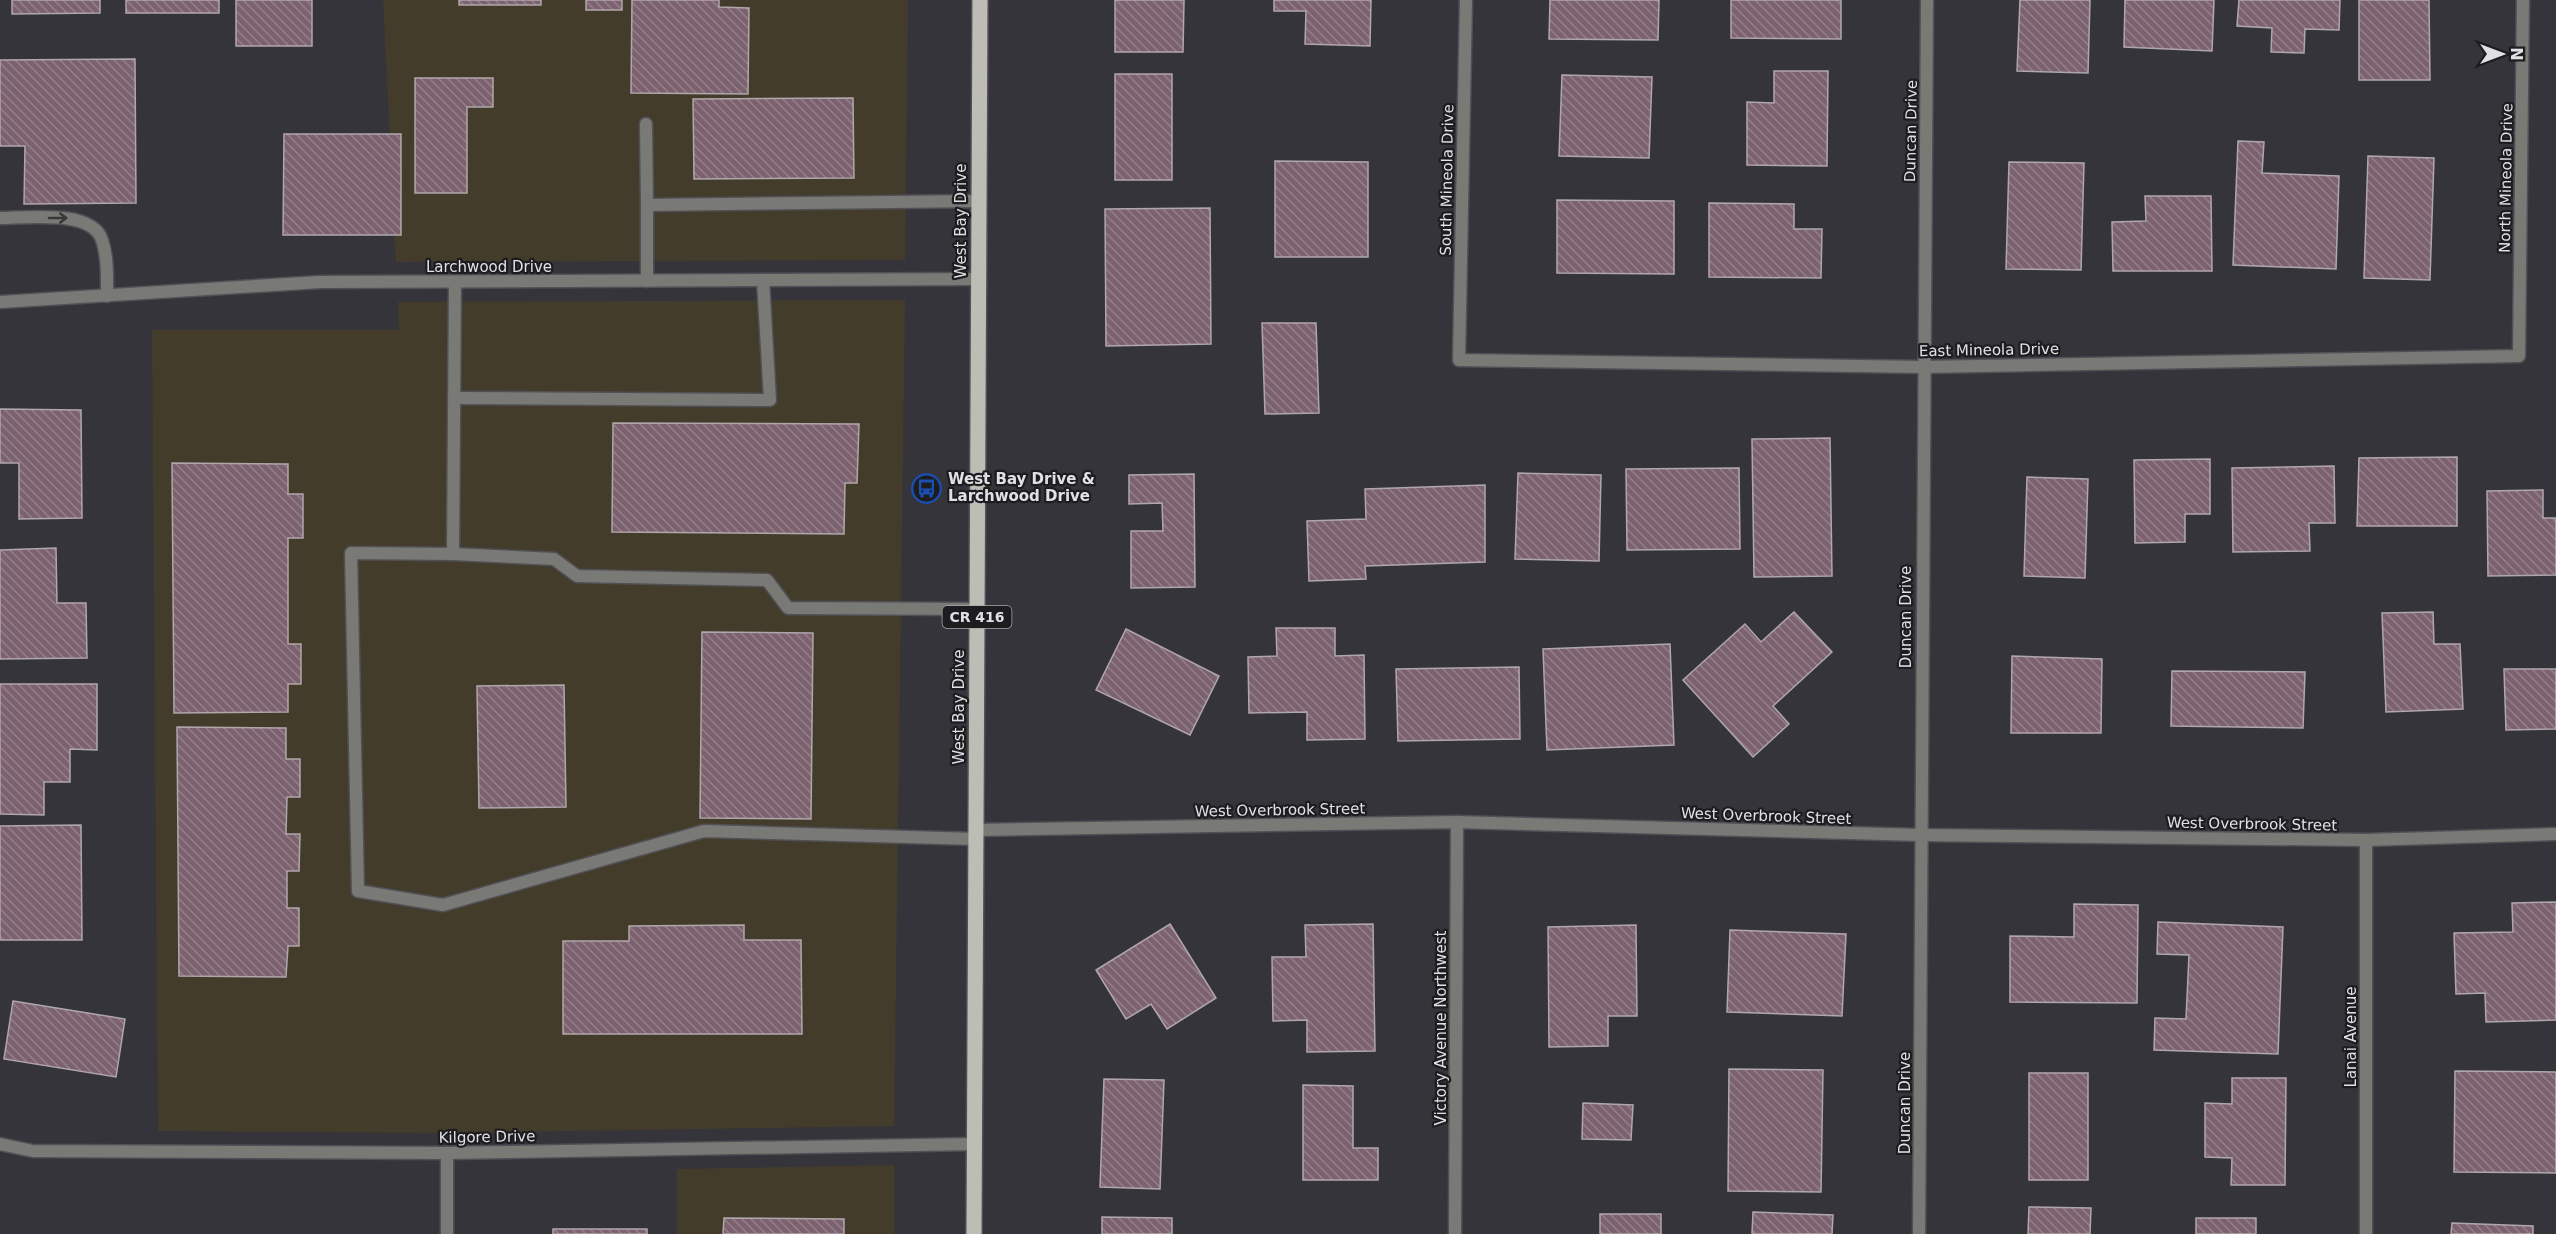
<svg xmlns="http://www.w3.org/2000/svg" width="2556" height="1234" font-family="'DejaVu Sans',sans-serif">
	<defs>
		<pattern id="building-back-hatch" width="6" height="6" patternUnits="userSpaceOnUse" patternTransform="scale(1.5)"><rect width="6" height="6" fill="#7c616f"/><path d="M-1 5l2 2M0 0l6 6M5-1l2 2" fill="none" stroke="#947f8a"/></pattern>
	</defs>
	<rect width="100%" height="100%" fill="#35343b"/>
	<g fill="#443c2b">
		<polygon points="383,0 908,0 905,260 396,262"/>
		<polygon points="905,300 894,1126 447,1133 158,1131 152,330 399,330 398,302"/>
		<polygon points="894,1165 894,1234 677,1234 677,1169"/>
	</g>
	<g fill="url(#building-back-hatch)" stroke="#b0a7ab" stroke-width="1.5">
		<polygon points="12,0 100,0 100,13 12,14"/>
		<rect x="126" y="0" width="93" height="13"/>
		<rect x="236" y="0" width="76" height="46"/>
		<rect x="459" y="0" width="82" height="5"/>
		<rect x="586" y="0" width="36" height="10"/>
		<polygon points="632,0 719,0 719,7 749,8 748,94 631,93"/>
		<polygon points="1115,0 1184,0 1183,52 1115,52"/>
		<polygon points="1274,0 1371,0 1370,46 1305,44 1306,11 1274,11"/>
		<polygon points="1550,0 1659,0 1658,40 1549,39"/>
		<polygon points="1731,0 1841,0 1841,39 1731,38"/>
		<polygon points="2020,0 2090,0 2088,73 2017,71"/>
		<polygon points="2125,0 2214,0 2212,51 2124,47"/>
		<polygon points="2239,0 2340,0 2339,30 2305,29 2304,53 2271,52 2272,28 2237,26"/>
		<polygon points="2359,0 2429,0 2430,80 2359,80"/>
		<polygon points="135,59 136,203 24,204 25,146 0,146 0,60"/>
		<polygon points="1774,71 1828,71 1827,166 1747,165 1747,102 1774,103"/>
		<rect x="1115" y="74" width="57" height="106"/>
		<polygon points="1562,75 1652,77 1649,158 1559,156"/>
		<polygon points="415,78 493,78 493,107 467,107 467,193 415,193"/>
		<polygon points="853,98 854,178 694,179 693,99"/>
		<polygon points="284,134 401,134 401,235 283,235"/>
		<polygon points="2238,141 2264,142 2262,173 2339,176 2336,269 2233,265"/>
		<polygon points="2368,156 2434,158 2430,280 2364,278"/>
		<polygon points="1275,161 1368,162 1368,257 1275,257"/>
		<polygon points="2009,162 2084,163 2081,270 2006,269"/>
		<polygon points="2145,196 2211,196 2212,271 2113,271 2112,222 2146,221"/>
		<polygon points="1557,200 1674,201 1674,274 1557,273"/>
		<polygon points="1709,203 1794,204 1794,229 1822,229 1821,278 1709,277"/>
		<polygon points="1210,208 1211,344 1106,346 1105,209"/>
		<polygon points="1262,323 1316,323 1319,413 1265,414"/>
		<polygon points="0,409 81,410 82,518 19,519 19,463 0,463"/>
		<polygon points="613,423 859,424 857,483 845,483 844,534 612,532"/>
		<polygon points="1830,438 1832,576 1754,577 1752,439"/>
		<polygon points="2457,457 2457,526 2357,526 2359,458"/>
		<polygon points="2210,459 2210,514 2185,514 2185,542 2135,543 2134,460"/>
		<polygon points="172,463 288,464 288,494 303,494 303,538 288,538 288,644 301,644 301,684 288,684 288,712 174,713"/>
		<polygon points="2334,466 2335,523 2309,523 2310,551 2233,552 2232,468"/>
		<polygon points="1739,468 1740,549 1627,550 1626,469"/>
		<polygon points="1518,473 1601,475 1599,561 1515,559"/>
		<polygon points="1194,474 1195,587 1131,588 1131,531 1163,531 1162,503 1129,504 1129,475"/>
		<polygon points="2027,477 2088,479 2085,578 2024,576"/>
		<polygon points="1485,485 1485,562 1365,566 1366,579 1309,581 1307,521 1366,519 1365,489"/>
		<polygon points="2543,490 2543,518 2556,518 2556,575 2488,576 2487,491"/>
		<polygon points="56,548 57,603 86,603 87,658 0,659 0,550"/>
		<polygon points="1794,612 1832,652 1773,706 1789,724 1753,757 1683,680 1745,624 1761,642"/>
		<polygon points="2433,612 2434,644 2460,644 2463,709 2386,712 2382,613"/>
		<polygon points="1276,628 1335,628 1335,656 1364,655 1365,739 1307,740 1307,712 1249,713 1248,657 1277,656"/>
		<polygon points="1126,629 1219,676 1190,735 1096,690"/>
		<polygon points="702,632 813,633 811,819 700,818"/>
		<polygon points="1670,644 1674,745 1547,750 1543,649"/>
		<polygon points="2012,656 2102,659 2101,733 2011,733"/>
		<polygon points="1519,667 1520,739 1398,741 1396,669"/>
		<polygon points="2504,669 2556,669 2556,729 2506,730"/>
		<polygon points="2172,671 2305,672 2303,728 2171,726"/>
		<polygon points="0,684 97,684 97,750 70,749 70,782 44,782 44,815 0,814"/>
		<polygon points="564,685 566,807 479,808 477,686"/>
		<polygon points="177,727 286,728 286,759 300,759 300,797 287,797 286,834 300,834 299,871 287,871 287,908 299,908 299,946 288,946 286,977 179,976"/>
		<polygon points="81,825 82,940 0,940 0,826"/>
		<polygon points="2556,902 2556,1020 2486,1022 2485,993 2456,994 2454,933 2513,932 2512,903"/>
		<polygon points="2074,904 2138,905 2137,1003 2010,1002 2010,936 2074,937"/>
		<polygon points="2158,922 2283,927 2278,1054 2154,1050 2155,1018 2186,1019 2189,955 2157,954"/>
		<polygon points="1170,924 1216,998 1167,1029 1151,1004 1126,1019 1096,970"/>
		<polygon points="1373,924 1375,1051 1307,1052 1307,1020 1273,1021 1272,957 1306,957 1305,925"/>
		<polygon points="744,925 744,940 801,940 802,1034 563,1034 563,941 629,941 629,926"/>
		<polygon points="1636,925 1637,1016 1608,1016 1608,1046 1549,1047 1548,927"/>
		<polygon points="1730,930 1846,934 1842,1016 1727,1012"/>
		<polygon points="13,1001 125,1019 116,1077 4,1059"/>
		<polygon points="1729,1069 1823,1070 1821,1192 1728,1191"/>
		<polygon points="2455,1071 2556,1072 2556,1173 2454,1172"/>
		<rect x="2029" y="1073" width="59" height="107"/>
		<polygon points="2232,1078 2286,1078 2285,1185 2231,1185 2232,1158 2205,1157 2205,1103 2232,1104"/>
		<polygon points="1104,1079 1164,1080 1160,1189 1100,1187"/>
		<polygon points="1303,1085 1353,1086 1353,1148 1378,1148 1378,1180 1303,1180"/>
		<polygon points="1583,1103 1633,1105 1631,1140 1582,1139"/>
		<polygon points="2029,1207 2091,1208 2090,1234 2028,1234"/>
		<polygon points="1753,1212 1833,1215 1832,1234 1752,1234"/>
		<rect x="1600" y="1214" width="61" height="20"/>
		<polygon points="1102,1217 1172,1218 1172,1234 1102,1234"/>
		<polygon points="724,1218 844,1219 844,1234 723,1234"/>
		<rect x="2196" y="1218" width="60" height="16"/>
		<polygon points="2452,1223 2533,1226 2533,1234 2451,1234"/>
		<rect x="553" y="1229" width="94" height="5"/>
	</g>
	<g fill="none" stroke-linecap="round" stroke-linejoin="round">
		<defs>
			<g id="service">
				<polyline points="646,124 647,205"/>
				<path d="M0,218C27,218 92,209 102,240C108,258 107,278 107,296"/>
				<polyline points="647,281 647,205 979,201"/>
				<polyline points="455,282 453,554 351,553 358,891 443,905 704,831 976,839"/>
				<polyline points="454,398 770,400 763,280"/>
				<polyline points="453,554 554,559 577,576 767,580 788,608 977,609"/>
			</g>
			<g id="minor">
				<polyline points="1466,0 1459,360 1923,367 2519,356 2523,0"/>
				<polyline points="0,302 320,282 979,279"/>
				<polyline points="976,830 1457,822 1920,835 2366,840 2556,834"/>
				<polyline points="0,1144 33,1151 447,1153 975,1144"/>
				<polyline points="447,1234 447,1153"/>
				<polyline points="1455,1234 1457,822"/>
				<polyline points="1919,1234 1927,0"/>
				<polyline points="2366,1234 2366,840"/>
			</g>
			<polyline id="primary" points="974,1234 980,0"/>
		</defs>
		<use href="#service" stroke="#515056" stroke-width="15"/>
		<use href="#minor" stroke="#515056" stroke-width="15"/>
		<use href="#primary" stroke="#515056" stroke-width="18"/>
		<use href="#service" stroke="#797976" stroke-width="12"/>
		<use href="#minor" stroke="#797976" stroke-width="12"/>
		<use href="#primary" stroke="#bdbdb6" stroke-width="15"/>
	</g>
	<defs><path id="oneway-shaft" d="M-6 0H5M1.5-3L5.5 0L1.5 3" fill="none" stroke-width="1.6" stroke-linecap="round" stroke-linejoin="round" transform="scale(1.5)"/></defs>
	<use stroke="#393839" href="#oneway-shaft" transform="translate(58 218)"/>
	<defs>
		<symbol id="bus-ring" viewBox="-11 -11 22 22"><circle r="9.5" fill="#1d1c1f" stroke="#1a4fb4" stroke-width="1.5"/><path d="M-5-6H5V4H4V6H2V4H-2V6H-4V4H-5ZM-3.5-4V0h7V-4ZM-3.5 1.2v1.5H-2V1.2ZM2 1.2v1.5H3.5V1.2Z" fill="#1a4fb4"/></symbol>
	</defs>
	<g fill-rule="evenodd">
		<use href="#bus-ring" x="910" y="472" width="33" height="33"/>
	</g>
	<g text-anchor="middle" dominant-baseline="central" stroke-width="4.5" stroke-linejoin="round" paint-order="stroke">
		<rect fill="#1d1c1f" stroke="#a6a6aa" stroke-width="1.5" x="942.5" y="606" width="69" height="22" rx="4.5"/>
		<g font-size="14" font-weight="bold" fill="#e1e1e5">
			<text x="977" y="617">CR 416</text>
		</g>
		<g font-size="15" fill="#e1e1e5" stroke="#1d1c1f">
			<text transform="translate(1911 131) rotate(-89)">Duncan Drive</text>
			<text transform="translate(2506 178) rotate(-89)">North Mineola Drive</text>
			<text transform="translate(1447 180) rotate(-89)">South Mineola Drive</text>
			<text transform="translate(961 221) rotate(-90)">West Bay Drive</text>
			<text x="489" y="267">Larchwood Drive</text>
			<text transform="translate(1989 350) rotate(-1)">East Mineola Drive</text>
			<text transform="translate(1906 617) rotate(-90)">Duncan Drive</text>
			<text transform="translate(959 707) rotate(-90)">West Bay Drive</text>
			<text transform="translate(1280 810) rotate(-1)">West Overbrook Street</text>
			<text transform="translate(1766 816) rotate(2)">West Overbrook Street</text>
			<text transform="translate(2252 824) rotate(1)">West Overbrook Street</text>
			<text transform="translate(1441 1028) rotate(-90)">Victory Avenue Northwest</text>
			<text transform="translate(2351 1037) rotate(-90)">Lanai Avenue</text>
			<text transform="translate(1905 1103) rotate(-90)">Duncan Drive</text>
			<text transform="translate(487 1137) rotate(-1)">Kilgore Drive</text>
		</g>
		<g font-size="15" font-weight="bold" fill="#e1e1e5" stroke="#1d1c1f" text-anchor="start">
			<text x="948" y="479">West Bay Drive &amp;<tspan x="948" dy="17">Larchwood Drive</tspan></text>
		</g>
	</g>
	<g transform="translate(2502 54) rotate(90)" stroke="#1d1c1f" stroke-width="4.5" paint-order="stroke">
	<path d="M0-4.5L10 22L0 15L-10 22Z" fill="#e1e1e5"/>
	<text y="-9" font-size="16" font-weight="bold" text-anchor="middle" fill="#e1e1e5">N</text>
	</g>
</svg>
